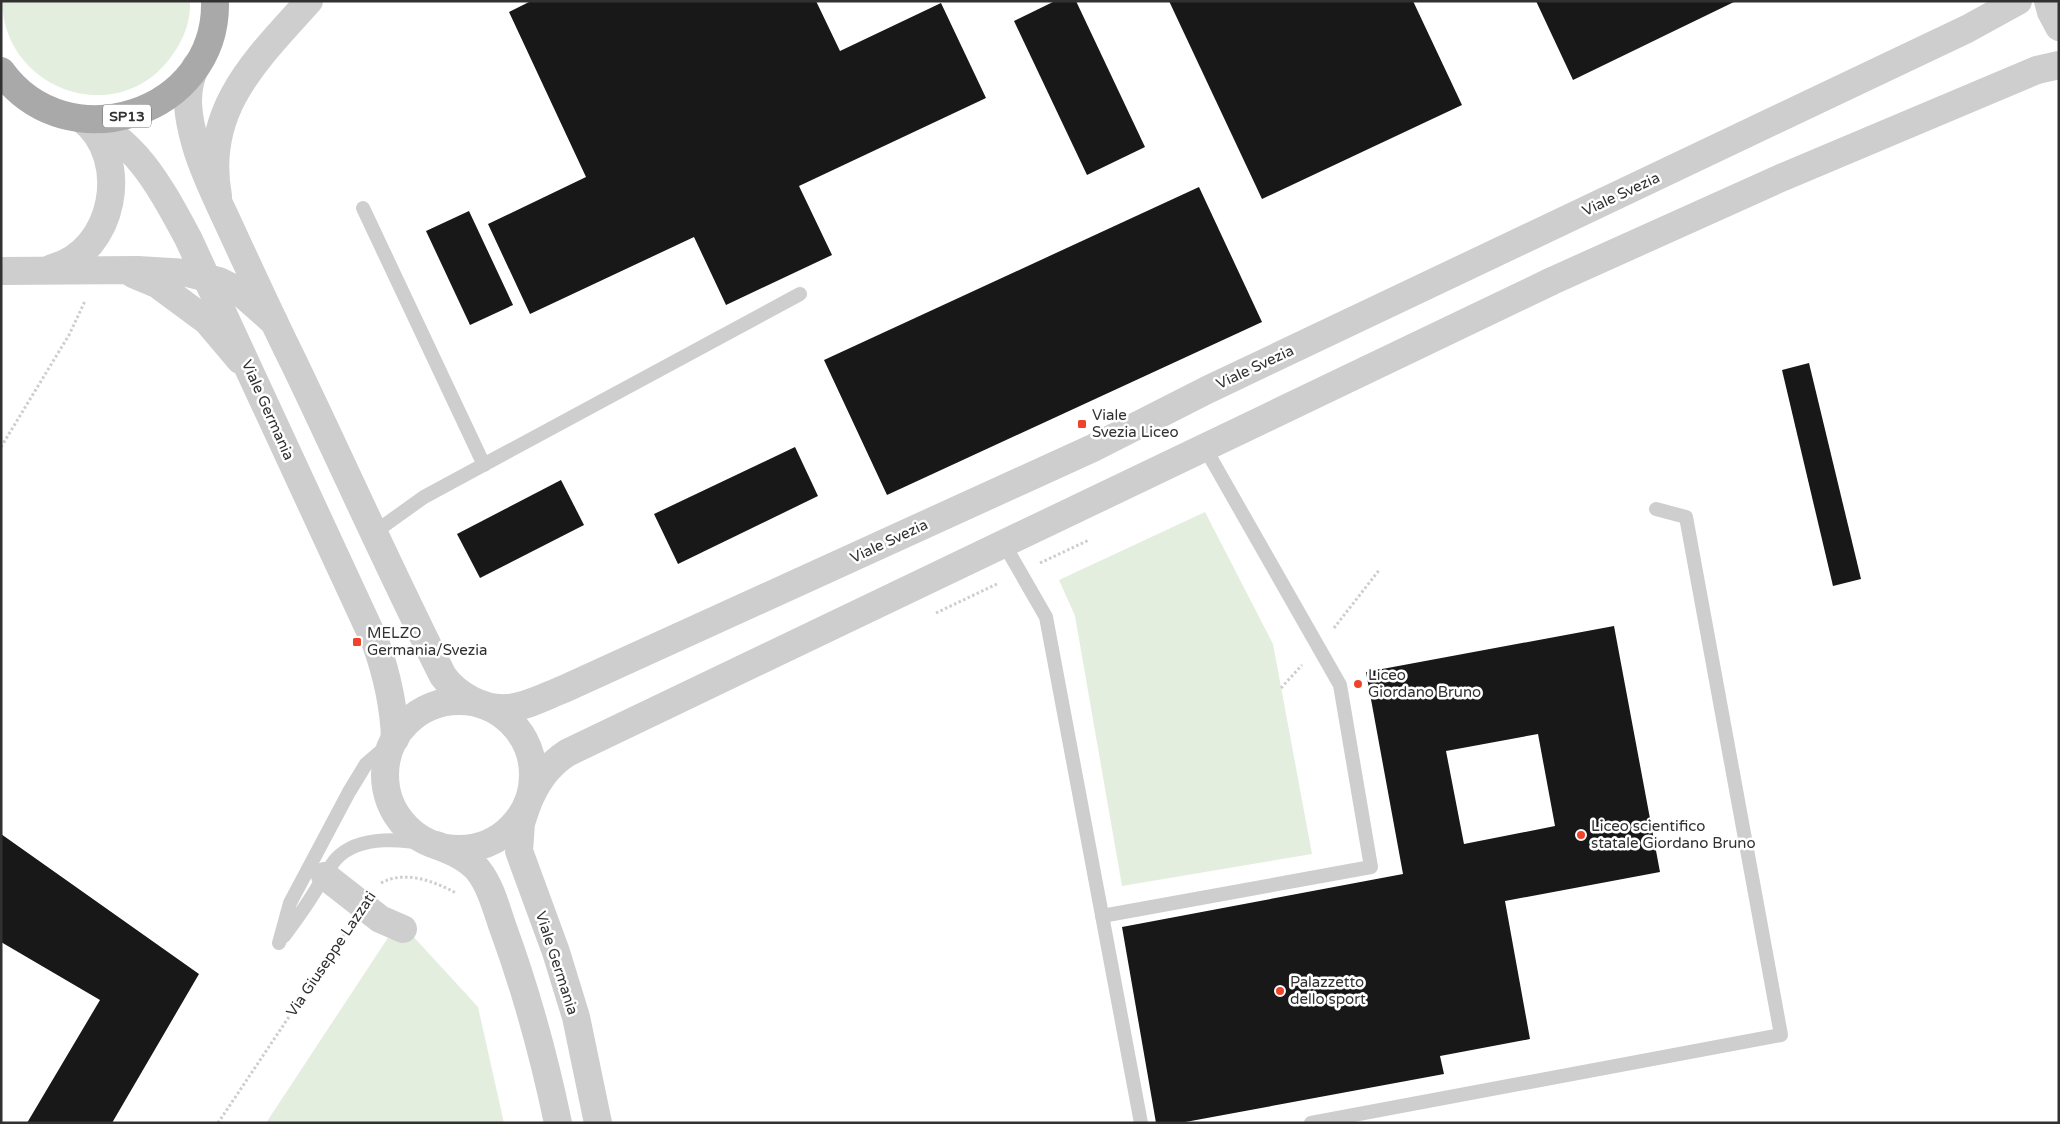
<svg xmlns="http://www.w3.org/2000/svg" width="2060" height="1124" font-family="'Varela Round',sans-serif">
	<rect width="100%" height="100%" fill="#fff"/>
	<g fill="#e4eede">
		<path d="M2,1H190C191,20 184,39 173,54C121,131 4,92 2,1Z"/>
		<polygon points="1205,512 1273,644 1312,854 1122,886 1075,616 1059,580"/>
		<polygon points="399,921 478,1007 504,1123 266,1123"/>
	</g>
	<g fill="#181818" fill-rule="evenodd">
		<polygon points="531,1 816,1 840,51 941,3 986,98 799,186 832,255 726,305 694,237 530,314 488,224 586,177 509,12"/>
		<polygon points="1055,1 1076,1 1145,147 1087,175 1014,21"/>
		<polygon points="1169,1 1413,1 1462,105 1262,199"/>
		<polygon points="1536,1 1736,1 1573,80"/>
		<polygon points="1199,187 1262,322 887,495 824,360"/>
		<polygon points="469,211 513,305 470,325 426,231"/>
		<polygon points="1809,363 1861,579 1833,586 1782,370"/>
		<polygon points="795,447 818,496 678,564 654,514"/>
		<polygon points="561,480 584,525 480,578 457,534"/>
		<path d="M1614,626L1660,872L1505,901L1530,1039L1440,1056L1444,1074L1180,1123H1156L1122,927L1403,874L1366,672ZM1538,734L1555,826L1464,844L1446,751Z"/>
		<polygon points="1,834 199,974 112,1123 27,1123 100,1000 1,942"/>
	</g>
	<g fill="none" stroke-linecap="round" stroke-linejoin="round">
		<g stroke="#cecece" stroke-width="3" stroke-dasharray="2.5 2.5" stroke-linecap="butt">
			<polyline points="1,447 69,335 85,301"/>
			<polyline points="1040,563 1089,540"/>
			<polyline points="936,613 999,583"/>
			<polyline points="1334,628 1380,569"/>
			<polyline points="1281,688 1302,665"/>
			<path d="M381,883C405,870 434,881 456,893"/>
			<polyline points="218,1123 347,930"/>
		</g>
		<g stroke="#cecece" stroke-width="14">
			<polyline points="363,208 484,465"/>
			<polyline points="375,532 424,497 800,294"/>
			<polyline points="1004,544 1046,617 1141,1123"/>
			<polyline points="1102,916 1371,867 1340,685 1205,448"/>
			<path d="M284,936C296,920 307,905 317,888C323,879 329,867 336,859C360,833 406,840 436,845"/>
			<polyline points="279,943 290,903 349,792 366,764 395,739"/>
			<polyline points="1311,1123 1781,1035 1686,517 1656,509"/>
		</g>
		<g stroke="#cecece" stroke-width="28">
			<path d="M218,196C202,110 256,60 309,1"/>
			<path d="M52,268C115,252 132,158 82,119"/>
			<polyline points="1,271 138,270 187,273 219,281 239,291 274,322"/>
			<polyline points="133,274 157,284 207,321 240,360"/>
			<polyline points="527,805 521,823 519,851 556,952 576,1017 598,1123"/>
			<path d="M436,845C451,851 467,857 478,870C490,885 496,907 502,925C526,990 544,1056 558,1123"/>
			<polyline points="325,876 380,919 403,929"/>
		</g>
		<g stroke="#cecece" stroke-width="28">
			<polyline points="2048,1 2051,12 2059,27"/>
			<path d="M196,66C183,92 188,118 196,146C205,177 221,207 234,236C254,279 273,321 294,363C344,467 391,573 443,676C457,695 483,710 508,708C526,707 546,696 564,689L1093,448L1207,390L1967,29L2018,1"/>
			<path d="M82,119C135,136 163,192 188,238L376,644C387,675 394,707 395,739"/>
			<circle cx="459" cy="775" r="74"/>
			<path d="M527,805C536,783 547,766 567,753L1552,281L1783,177L2037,70L2059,65"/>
		</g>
		<path stroke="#a9a9a9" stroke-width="28" d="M1,71C67,163 218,114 215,1"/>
	</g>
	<g fill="#ef432c" stroke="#fff" stroke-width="2">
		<rect x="1077" y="419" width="10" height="10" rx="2.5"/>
		<rect x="352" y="637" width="10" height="10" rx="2.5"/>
		<circle cx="1358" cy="684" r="5"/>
		<circle cx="1581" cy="835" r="5"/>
		<circle cx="1280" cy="991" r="5"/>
	</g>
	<g text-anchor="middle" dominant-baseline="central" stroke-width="5" stroke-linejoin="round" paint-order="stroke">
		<rect fill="#fff" stroke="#6f6f6f" stroke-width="1" x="103" y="104.5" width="48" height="23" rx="4"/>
		<g font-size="14" font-weight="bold" fill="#313131">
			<text x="127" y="116">SP13</text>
		</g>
		<g font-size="15" fill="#313131" stroke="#fff">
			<text transform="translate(1621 194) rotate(-25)">Viale Svezia</text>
			<text transform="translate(1255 367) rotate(-25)">Viale Svezia</text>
			<text transform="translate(268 410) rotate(66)">Viale Germania</text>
			<text transform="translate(889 541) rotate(-25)">Viale Svezia</text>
			<text transform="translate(331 954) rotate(-56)">Via Giuseppe Lazzati</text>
			<text transform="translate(557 963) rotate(72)">Viale Germania</text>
		</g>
		<g font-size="15" fill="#313131" stroke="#fff" text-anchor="start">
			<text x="1092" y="415">Viale<tspan x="1092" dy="17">Svezia Liceo</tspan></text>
			<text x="367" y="633">MELZO<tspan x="367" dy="17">Germania/Svezia</tspan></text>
			<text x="1368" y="675">Liceo<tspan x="1368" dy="17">Giordano Bruno</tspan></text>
			<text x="1591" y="826">Liceo scientifico<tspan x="1591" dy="17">statale Giordano Bruno</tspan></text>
			<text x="1290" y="982">Palazzetto<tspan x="1290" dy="17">dello sport</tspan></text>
		</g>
	</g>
	<rect width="2060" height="1124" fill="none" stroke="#313131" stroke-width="5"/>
</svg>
